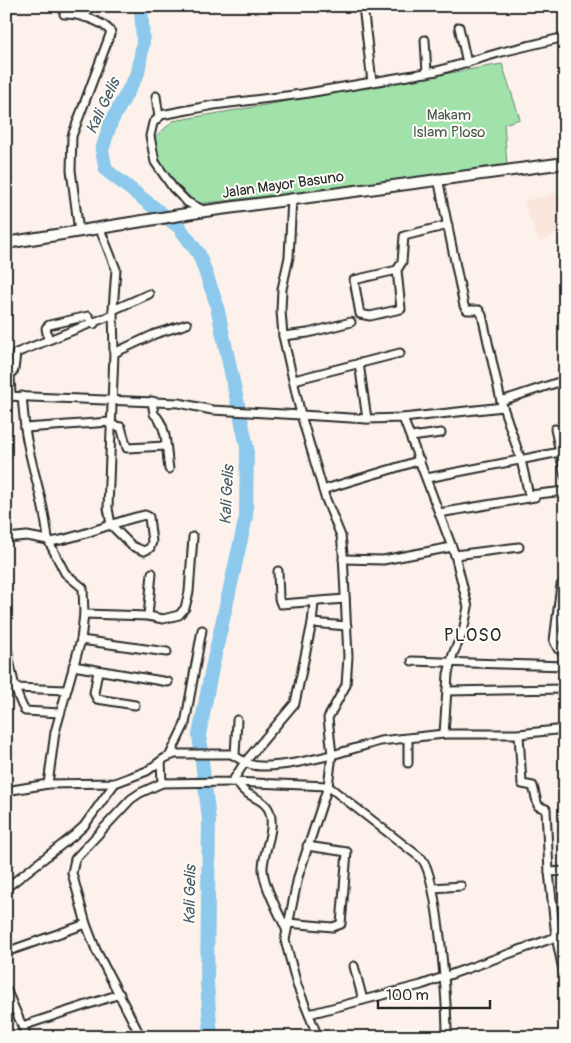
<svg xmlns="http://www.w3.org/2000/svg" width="571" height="1043" font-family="Pangolin,sans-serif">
	<rect width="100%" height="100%" fill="#fcf2eb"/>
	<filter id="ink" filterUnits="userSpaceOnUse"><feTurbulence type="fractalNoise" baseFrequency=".02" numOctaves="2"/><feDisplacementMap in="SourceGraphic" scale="10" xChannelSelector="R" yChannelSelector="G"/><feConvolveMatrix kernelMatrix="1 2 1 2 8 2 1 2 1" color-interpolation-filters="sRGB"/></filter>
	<g filter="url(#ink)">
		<polygon fill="#fbe6dd" points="565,191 565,230 539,242 523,201"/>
		<polygon fill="#a1e2ab" stroke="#66866b" points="502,64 520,119 504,124 507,165 372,184 197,204 159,166 152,140 173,121"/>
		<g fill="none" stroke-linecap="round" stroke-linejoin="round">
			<polyline stroke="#8cc9ec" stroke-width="14" points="141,6 143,42 138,73 111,122 102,150 106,170 179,227 199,254 216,302 247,447 246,517 212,668 199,735 209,820 207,983 211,1037"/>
			<defs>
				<g id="street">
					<polyline points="363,6 372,82"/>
					<path d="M64,14C78,14 102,20 111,32L72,136L71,170L79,232"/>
					<polyline points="84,17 90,6"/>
					<polyline points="459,27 467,63"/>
					<polyline points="425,40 427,73"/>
					<polyline points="156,96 159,117"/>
					<polyline points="438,178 464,306 467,310 479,310 482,315 501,401 521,460 529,495 565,491"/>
					<polyline points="205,211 187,202 173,188 155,162 150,136 153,123 161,115 214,105 302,94 437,71 502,52 565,37"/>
					<polyline points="397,270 401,309 370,316 360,314 354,280 397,270 402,262 404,236 448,225"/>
					<polyline points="113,310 149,294"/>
					<polyline points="283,336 308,333 351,322"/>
					<polyline points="48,339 46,328 49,325 88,316 94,324"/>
					<polyline points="114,353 155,334 187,324"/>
					<polyline points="359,363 367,419"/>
					<polyline points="294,380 400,353"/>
					<polyline points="6,396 179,403 212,410 301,415 283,336 281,311 282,289 289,257 292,198"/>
					<polyline points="11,396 10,374 14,370 16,353 112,315"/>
					<polyline points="22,396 25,428 110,422"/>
					<path d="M152,401L154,414C168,426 166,451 169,469"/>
					<polyline points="501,401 565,380"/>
					<polyline points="403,418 503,407"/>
					<polyline points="110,425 121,427 127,448 166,446"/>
					<path d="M25,428C30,466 45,501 48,540"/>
					<polyline points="555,429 565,476"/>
					<polyline points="411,437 441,433"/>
					<polyline points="427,478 565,451"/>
					<path d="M323,490C355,479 388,471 420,460"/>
					<polyline points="439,513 535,497"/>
					<polyline points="6,538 27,536 48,540 65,573 83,588 84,614 81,640 55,732 48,784"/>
					<path d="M50,542C83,537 112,522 145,515L149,517L152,542L150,548L144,551L132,546L111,525L108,508L114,353L113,310L116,269L100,229"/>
					<polyline points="455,555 519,547"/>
					<polyline points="343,559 383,560 452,547"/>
					<polyline points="278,571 279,599 281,604 345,599"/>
					<polyline points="561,585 554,641 558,649 565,651"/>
					<polyline points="84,614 148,616 163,619 179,615 185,608 189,592 193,537"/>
					<polyline points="148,616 152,573"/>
					<polyline points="312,623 314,603"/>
					<polyline points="81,640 167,652"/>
					<path d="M6,643C11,667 13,690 25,711L60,713"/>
					<polyline points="412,661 565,666"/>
					<polyline points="73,666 168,682"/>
					<polyline points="98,671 94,693 97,699 135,705"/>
					<polyline points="15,688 66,690"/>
					<polyline points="447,691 565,689"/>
					<polyline points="519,734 522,784 533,786 538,806 546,809 549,872"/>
					<polyline points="170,755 185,724 202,630"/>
					<polyline points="235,755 237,720"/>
					<polyline points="161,761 162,783"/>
					<polyline points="408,763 408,739"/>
					<path d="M232,782L328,786L422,859C439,881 447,1005 447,1037"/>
					<path d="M238,782C243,798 265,796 270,813C275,831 264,849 263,867C262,883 279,913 286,929"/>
					<polyline points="6,791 48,784 115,783 147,771 165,758 175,754 231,754 245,762 295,703 312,623 347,626"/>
					<polyline points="6,888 73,836 84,826 115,783"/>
					<polyline points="433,888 461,886"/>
					<polyline points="288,923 333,927 341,924 347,852 307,846"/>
					<polyline points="556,937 549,872 565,871"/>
					<polyline points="6,952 86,924"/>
					<polyline points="354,966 363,1000"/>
					<polyline points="6,989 27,1037"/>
					<polyline points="309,1014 421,985 556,937 565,979"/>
					<polyline points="22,1026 120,994"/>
					<path d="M141,1037L96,950L86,924L72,873L75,859L131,799L140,793L162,783L232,782L245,762C262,773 313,759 332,755L328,718L346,685L348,657L343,553L341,536L325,497L301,415L367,419L403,418L455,555L468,607L463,632L453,654L448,674L444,734"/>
					<polyline points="318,1037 297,985 285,940 298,877 328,786 332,755 380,741 444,734 519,734 565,729"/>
				</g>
				<polyline id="secondary" points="6,243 205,211 565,163"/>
			</defs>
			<use href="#street" stroke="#2b2b2b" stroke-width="11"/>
			<use href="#secondary" stroke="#2b2b2b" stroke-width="14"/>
			<use href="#street" stroke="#fdfcf7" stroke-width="7"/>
			<use href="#secondary" stroke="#fdfcf7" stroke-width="10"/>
		</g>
	</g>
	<g text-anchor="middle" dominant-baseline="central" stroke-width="4" stroke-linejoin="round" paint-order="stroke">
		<g font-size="15" fill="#48594b" stroke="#fdfcf7">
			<text x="449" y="115">Makam<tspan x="449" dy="17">Islam Ploso</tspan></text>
		</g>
		<g font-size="15" fill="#2b2b2b" stroke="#fdfcf7">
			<text transform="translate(283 185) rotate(-8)">Jalan Mayor Basuno</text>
		</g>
		<g font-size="16" font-style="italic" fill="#485a65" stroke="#fdfcf7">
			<text transform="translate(103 106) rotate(-65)">Kali Gelis</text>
			<text transform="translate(227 495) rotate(-87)">Kali Gelis</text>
			<text transform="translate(190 895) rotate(-89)">Kali Gelis</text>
		</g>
		<g font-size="18" letter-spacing="1" fill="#2b2b2b" stroke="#fdfcf7">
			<text x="473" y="635">PLOSO</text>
		</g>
	</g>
	<rect width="571" height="1043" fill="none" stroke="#fdfcf7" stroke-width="25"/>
	<rect x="12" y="12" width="546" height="1018" fill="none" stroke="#2b2b2b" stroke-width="2" filter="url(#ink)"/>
	<path d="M378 1000v8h112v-8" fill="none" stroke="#2b2b2b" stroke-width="2.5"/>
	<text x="386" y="1000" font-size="15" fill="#2b2b2b" stroke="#fdfcf7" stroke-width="4" paint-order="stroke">100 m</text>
</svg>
